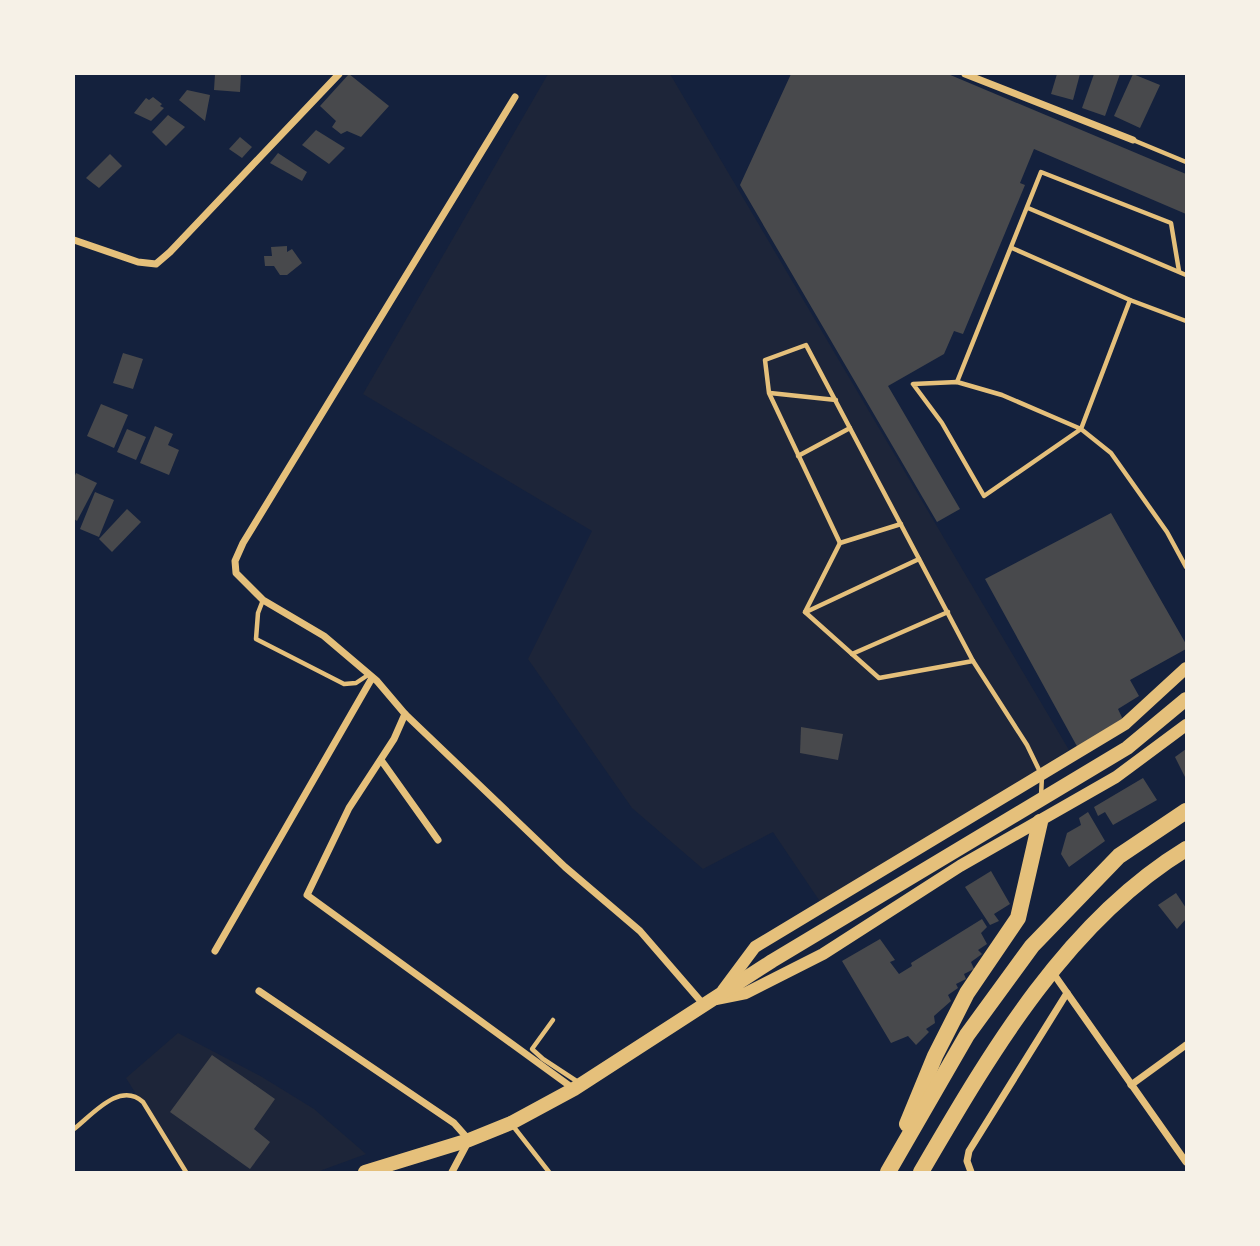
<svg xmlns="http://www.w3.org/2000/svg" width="1260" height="1246" font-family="'Space Grotesk',sans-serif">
	<rect width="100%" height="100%" fill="#14213d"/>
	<g fill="#1d2539">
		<polygon points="548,74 670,74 1069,750 821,903 773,832 703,869 632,808 528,659 592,531 363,394"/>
		<polygon points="178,1033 262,1077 314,1109 366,1154 317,1172 185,1172 126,1078"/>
	</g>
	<g fill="#48494c">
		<polygon points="215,74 241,74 240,92 214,90"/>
		<polygon points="349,74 389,106 361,137 347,131 341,134 332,127 336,121 320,106"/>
		<polygon points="791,74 948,74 1186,174 1186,214 1034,149 1020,183 1025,185 963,334 954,331 944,354 888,386 960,509 937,522 740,185"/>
		<polygon points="1057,74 1080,74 1073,100 1051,94"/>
		<polygon points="1094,74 1120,74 1105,116 1082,108"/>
		<polygon points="1133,74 1160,85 1140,128 1114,116"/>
		<polygon points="187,90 210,95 205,121 179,100"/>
		<polygon points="153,97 162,104 160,106 164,108 151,121 134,113 146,98 149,100"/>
		<polygon points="168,115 185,127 166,146 152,132"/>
		<polygon points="316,130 345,148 329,164 302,145"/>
		<polygon points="240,137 252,147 242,158 229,149"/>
		<polygon points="278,153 307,172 302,181 270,163"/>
		<polygon points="110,154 122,166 99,188 86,178"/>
		<polygon points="287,246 287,252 292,249 302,263 287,275 280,275 274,266 265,266 264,256 272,256 271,247"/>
		<polygon points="123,353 143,359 133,389 113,383"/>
		<polygon points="101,404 128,415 114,448 87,436"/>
		<polygon points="155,426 173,434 168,445 179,450 169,475 140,463"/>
		<polygon points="127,429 146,437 136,460 117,452"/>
		<polygon points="76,473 97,483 77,521 74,519 74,478"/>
		<polygon points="95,492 114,500 99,537 80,529"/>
		<polygon points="127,509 141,522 112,552 99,539"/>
		<polygon points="1111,513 1186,644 1186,649 1130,680 1139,696 1118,709 1125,724 1079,750 985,579"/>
		<polygon points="801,727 843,734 838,760 800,753"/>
		<polygon points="1186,749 1186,779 1175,757"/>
		<polygon points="1143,778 1157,800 1113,825 1105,812 1098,816 1094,807"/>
		<polygon points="1088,812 1105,841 1069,867 1061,854 1067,833 1081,825 1079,818"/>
		<polygon points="991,871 1010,904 994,914 999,921 990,925 965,887"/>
		<polygon points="1176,893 1186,908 1186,919 1177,929 1158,905"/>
		<polygon points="982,919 987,927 981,933 987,944 978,950 982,954 971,962 974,969 964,974 966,979 956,984 958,988 948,995 951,1001 934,1016 935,1023 926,1029 929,1032 916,1045 908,1036 891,1043 842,961 880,939 895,960 890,962 899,974 912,966 911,963"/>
		<polygon points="212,1055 275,1099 254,1129 270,1142 250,1169 170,1112"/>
	</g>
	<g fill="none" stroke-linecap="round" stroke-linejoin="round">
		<g stroke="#e5c07b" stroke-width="4.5">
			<polyline points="1133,140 1186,162"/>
			<polyline points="1028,208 1186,275"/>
			<polyline points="1012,248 1130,300 1186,321"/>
			<polyline points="1130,300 1081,429 984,496 942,423 913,384 957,382 1002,395 1081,429 1111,453 1167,532 1186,567"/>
			<polyline points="957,382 1041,172 1171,223 1179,271"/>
			<polyline points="770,393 836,400"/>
			<polyline points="798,456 850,428"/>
			<polyline points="840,543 769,393 765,360 806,345 973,661 1027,745 1042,776 1041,796"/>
			<polyline points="263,600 258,613 256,639 344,684 356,683 368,675"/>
			<polyline points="805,612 879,678 973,661"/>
			<polyline points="805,612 840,543 901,524"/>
			<polyline points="806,612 919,559"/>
			<polyline points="852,654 948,612"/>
			<polyline points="553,1020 532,1049 543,1059 578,1082"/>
			<polyline points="513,1126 549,1172"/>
			<path d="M74,1129C93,1114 120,1081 143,1102L186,1172"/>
		</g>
		<g stroke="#e5c07b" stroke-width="7">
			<polyline points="965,74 1133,140"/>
			<polyline points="515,97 243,543 235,561 236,573 263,600 324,636 377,681 405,714 565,867 640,931 704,1005"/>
			<polyline points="74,240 138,262 156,264 170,252 339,74"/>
			<polyline points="405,714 394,739 349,808 307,895 574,1089"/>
			<polyline points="381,760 438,840"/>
			<polyline points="215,951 372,678"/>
			<polyline points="1053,973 1186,1162"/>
			<polyline points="259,991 454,1123 469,1140 452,1172"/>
			<polyline points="1131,1085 1186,1045"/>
			<polyline points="971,1172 967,1161 969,1151 1067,993"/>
		</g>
		<g stroke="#e5c07b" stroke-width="12">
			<polyline points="723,990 755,947 1125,724 1186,668"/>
			<polyline points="716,999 746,993 823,954 960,866 1116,777 1186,725"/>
		</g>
		<polyline stroke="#e5c07b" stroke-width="14" points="365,1172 469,1140 511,1123 574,1089 772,961 1127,748 1186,699"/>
		<g stroke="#e5c07b" stroke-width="16">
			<polyline points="907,1124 935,1056 967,993 1018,918 1040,822"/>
			<polyline points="888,1172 967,1035 1032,946 1119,856 1186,811"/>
			<path d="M921,1172C990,1054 1066,922 1186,849"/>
		</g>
	</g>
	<rect width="1260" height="1246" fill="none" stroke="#f6f1e7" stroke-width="150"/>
</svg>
